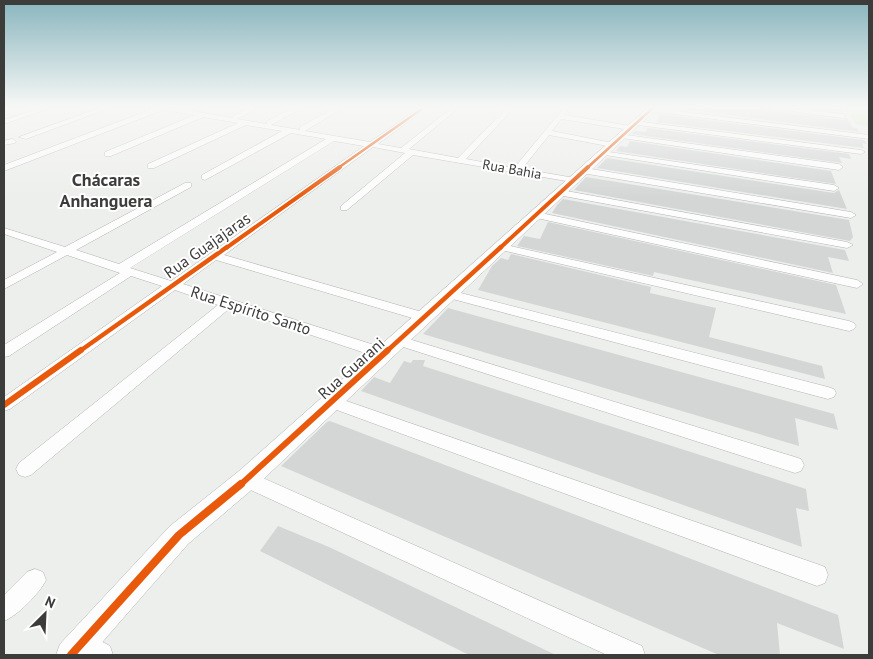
<svg xmlns="http://www.w3.org/2000/svg" width="873" height="659" font-family="'PT Sans',sans-serif">
	<rect width="100%" height="100%" fill="#edefec"/>
	<polygon fill="#d0e8bd" points="845,106 869,106 869,126 856,125"/>
	<g fill="#d4d6d6">
		<polygon points="661,106 751,106 753,108 843,120 847,118 853,128 857,128 859,132"/>
		<polygon points="791,106 840,106 844,112 843,112"/>
		<polygon points="659,114 864,140 867,144 862,143 864,148 657,122"/>
		<polygon points="647,128 849,154 851,159 839,157 842,163 632,134 635,131 646,132"/>
		<polygon points="630,141 831,171 836,184 616,151 620,146 627,147"/>
		<polygon points="607,158 834,193 839,190 847,209 597,168"/>
		<polygon points="586,177 849,220 853,237 850,241 574,190"/>
		<polygon points="563,199 845,250 849,261 828,257 833,273 552,213 557,205"/>
		<polygon points="548,222 836,285 846,314 654,272 653,276 517,246 524,236 540,239"/>
		<polygon points="511,254 651,287 650,293 716,308 709,337 822,366 825,379 478,290 492,266 501,258 508,260"/>
		<polygon points="448,308 834,414 838,430 795,418 799,446 423,334"/>
		<polygon points="413,360 425,360 423,366 806,489 809,511 796,508 802,547 361,391 374,377 390,383 404,361 411,363"/>
		<polygon points="330,421 838,615 844,649 777,623 780,655 719,655 281,466 327,422"/>
		<polygon points="278,526 329,547 556,655 469,655 260,551"/>
	</g>
	<g fill="none" stroke-linecap="round" stroke-linejoin="round">
		<defs>
			<g id="minor">
				<polygon points="46,106 56,106 4,124 4,120"/>
				<polygon points="105,106 115,106 26,139 19,137"/>
				<path d="M150,106H165L232,118L233,116L253,106H262L237,119L267,124V121L298,106H306L271,125L300,130V127L338,106H346L305,131L370,142L422,106H429L378,144L401,148L454,106H461L409,149L458,158L509,106H516L466,159L514,168L563,109L568,110L564,115L631,126L635,128L631,130L561,119L552,131L613,143L617,145L613,147L549,135L522,169L575,178L580,181L578,183L413,155L347,210H341V206L405,153L373,147L224,255L429,314L431,317L429,320H419L216,260L183,284L390,350L392,354L390,358L385,359L380,358L230,308L31,475L25,477L19,475L16,469L19,463L218,305L175,290L10,409L4,411V397L162,286L131,276L9,356L4,357V345L120,273L67,255L4,289V280L57,252L4,234V228L65,247L185,183H191V187L76,250L119,264L326,139L291,133L205,180L202,179V175L282,131L246,125L154,168H148V164L238,123L203,117L111,156H105V152L195,115L163,110L4,171V165L155,108ZM334,141L364,146L171,281L130,268Z"/>
				<polygon points="753,106 774,106 843,114 846,116 843,118"/>
				<polygon points="652,108 869,135 869,139 650,111 649,110"/>
				<polygon points="635,121 861,150 865,152 861,154 638,125 634,123"/>
				<polygon points="619,134 839,164 843,167 839,170 622,138 618,136"/>
				<polygon points="12,139 16,141 15,143 4,145 4,141"/>
				<polygon points="602,151 834,185 839,188 834,191 605,155 601,153"/>
				<polygon points="585,168 851,212 856,215 851,218 582,173 581,171"/>
				<polygon points="561,190 847,242 853,245 847,248 558,195 558,191"/>
				<polygon points="536,212 857,280 863,284 857,288 532,217 532,213"/>
				<polygon points="501,244 849,321 854,323 856,326 854,329 849,331 497,249 495,247"/>
				<polygon points="449,290 828,387 834,389 836,393 834,397 828,399 445,297 443,294"/>
				<polygon points="399,336 795,457 801,459 804,465 801,471 795,473 394,344 392,341 394,338"/>
				<polygon points="332,396 817,564 825,567 828,575 825,583 817,586 326,406 324,402 326,398"/>
				<polygon points="247,471 642,646 645,655 607,655 240,485 238,479 240,473"/>
				<path d="M35,569L43,572L46,580C40,593 17,616 4,621V595L27,572Z"/>
				<path d="M82,631L110,646L113,655C96,655 78,659 70,643L74,635Z"/>
			</g>
			<polygon id="tertiary" points="650,106 659,106 255,487 188,544 91,655 56,655 60,644 170,526 239,471"/>
		</defs>
		<use href="#minor" stroke="#b3b4b2" stroke-width="1"/>
		<use href="#tertiary" stroke="#b3b4b2" stroke-width="1"/>
		<use href="#minor" fill="#fcfdfc" fill-rule="evenodd"/>
		<use href="#tertiary" fill="#fcfdfc" fill-rule="evenodd"/>
		<defs>
			<g id="cycleway-far4">
				<polyline points="338,168 426,106"/>
				<polyline points="587,168 655,106"/>
			</g>
			<g id="cycleway-far3">
				<polyline points="226,248 340,167"/>
				<polyline points="500,248 588,167"/>
			</g>
			<g id="cycleway-far2">
				<polyline points="80,351 227,247"/>
				<polyline points="387,351 501,247"/>
			</g>
			<g id="cycleway-far1">
				<polyline points="4,405 81,350"/>
				<polyline points="239,486 388,350"/>
			</g>
			<polyline id="cycleway" points="71,655 179,535 241,484"/>
		</defs>
		<use href="#cycleway-far4" stroke="#fff" stroke-width="4.5"/>
		<use href="#cycleway-far3" stroke="#fff" stroke-width="6"/>
		<use href="#cycleway-far2" stroke="#fff" stroke-width="8"/>
		<use href="#cycleway-far1" stroke="#fff" stroke-width="9"/>
		<use href="#cycleway" stroke="#fff" stroke-width="11"/>
		<use href="#cycleway-far4" stroke="#e8590c" stroke-width="2.5"/>
		<use href="#cycleway-far3" stroke="#e8590c" stroke-width="4"/>
		<use href="#cycleway-far2" stroke="#e8590c" stroke-width="4.5"/>
		<use href="#cycleway-far1" stroke="#e8590c" stroke-width="6"/>
		<use href="#cycleway" stroke="#e8590c" stroke-width="8"/>
	</g>
	<linearGradient id="sky" x2="0" y2="1"><stop stop-color="#89b5be"/><stop offset="0.54" stop-color="#f7f8f6"/><stop offset="1" stop-color="#f7f8f6" stop-opacity="0"/></linearGradient>
	<rect width="873" height="198" fill="url(#sky)"/>
	<g text-anchor="middle" dominant-baseline="central" stroke-width="4" stroke-linejoin="round" paint-order="stroke">
		<g font-size="14" fill="#3c3d3b" stroke="#fff">
			<text transform="translate(512 169) rotate(10)">Rua Bahia</text>
		</g>
		<g font-size="16" fill="#3c3d3b" stroke="#fff">
			<text transform="translate(207 245) rotate(-35)">Rua Guajajaras</text>
			<text transform="translate(251 310) rotate(18)">Rua Espírito Santo</text>
			<text transform="translate(351 368) rotate(-42)">Rua Guarani</text>
		</g>
		<g font-size="18" font-weight="bold" fill="#3c3d3b" stroke="#fff">
			<text x="106" y="179">Chácaras<tspan x="106" dy="21">Anhanguera</tspan></text>
		</g>
	</g>
	<rect width="873" height="659" fill="none" stroke="#3c3d3b" stroke-width="10"/>
	<g transform="translate(45 614) rotate(24)" stroke="#ffffff" stroke-width="4" paint-order="stroke">
	<path d="M0-4L9 19L0 12L-9 19Z" fill="#3c3d3b"/>
	<text y="-8" font-size="14" font-weight="bold" text-anchor="middle" fill="#3c3d3b">N</text>
	</g>
</svg>
